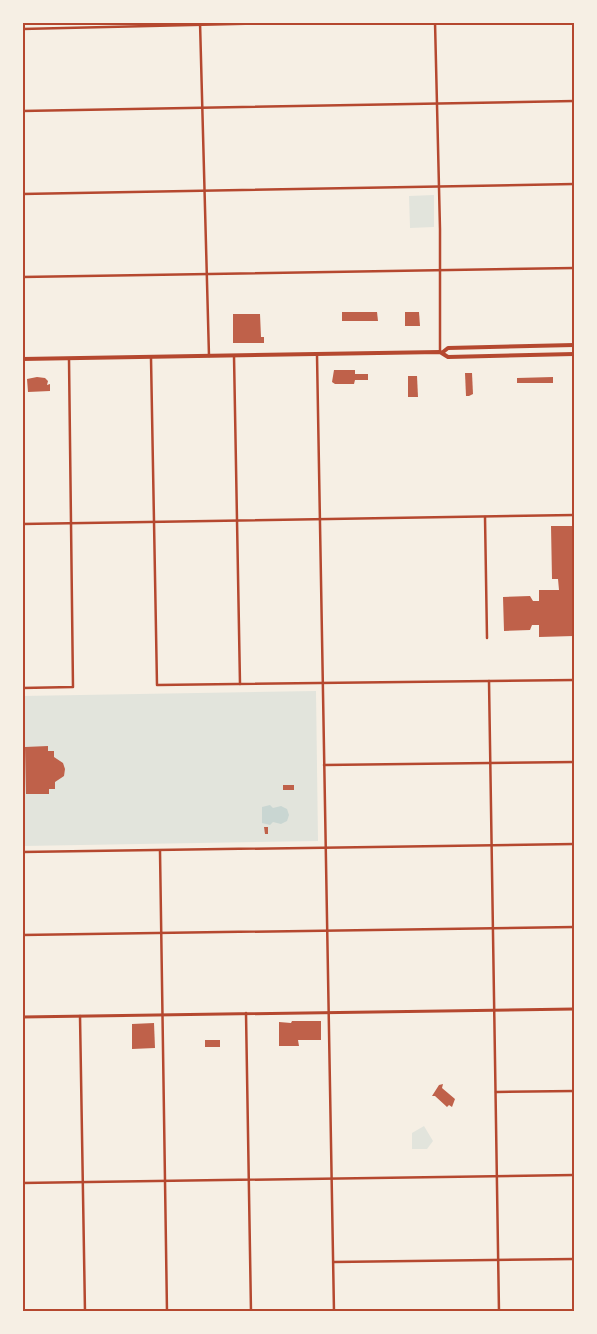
<svg xmlns="http://www.w3.org/2000/svg" width="597" height="1334" font-family="'DM Sans',sans-serif">
	<rect width="100%" height="100%" fill="#f6efe4"/>
	<g fill="#e2e4dc">
		<polygon points="434,195 434,227 410,228 409,196"/>
		<polygon points="316,691 318,841 23,846 22,696"/>
		<polygon points="424,1126 433,1141 427,1149 412,1149 412,1133"/>
	</g>
	<polygon fill="#c9d6d2" points="270,805 273,808 281,806 287,809 289,815 287,821 281,824 273,822 270,825 262,823 262,807"/>
	<g fill="#bf614a">
		<polygon points="342,312 377,312 378,321 342,321"/>
		<polygon points="405,312 419,312 420,326 405,326"/>
		<polygon points="233,314 260,314 261,337 264,337 264,343 233,343"/>
		<polygon points="334,370 355,370 355,374 368,374 368,380 355,380 354,384 335,384 332,382"/>
		<polygon points="465,373 472,373 473,394 469,396 466,396"/>
		<polygon points="408,376 417,376 418,397 408,397"/>
		<polygon points="37,377 45,378 48,381 47,385 50,384 50,391 28,392 27,379"/>
		<polygon points="553,377 553,383 517,383 517,378"/>
		<polygon points="551,526 574,526 574,636 539,637 539,625 532,625 530,630 504,631 503,597 530,596 533,601 539,601 539,590 559,590 558,579 552,579"/>
		<polygon points="48,746 48,751 54,751 54,757 63,763 65,769 64,776 55,782 55,789 49,789 49,794 26,794 25,747"/>
		<rect x="283" y="785" width="11" height="5"/>
		<polygon points="264,827 268,827 268,834 265,834"/>
		<polygon points="292,1021 321,1021 321,1040 298,1040 299,1046 279,1046 279,1022 291,1023"/>
		<polygon points="154,1023 155,1048 132,1049 132,1024"/>
		<rect x="205" y="1040" width="15" height="7"/>
		<polygon points="443,1084 442,1088 455,1099 452,1107 449,1105 447,1107 435,1096 432,1096 439,1085"/>
	</g>
	<g fill="none" stroke-linecap="round" stroke-linejoin="round">
		<g stroke="#b5482f" stroke-width="2.5">
			<polyline points="200,22 209,356"/>
			<polyline points="435,22 440,229 440,352"/>
			<polyline points="22,29 316,22"/>
			<polyline points="22,111 574,101"/>
			<polyline points="22,194 574,184"/>
			<polyline points="22,277 574,268"/>
			<polyline points="317,355 334,1312"/>
			<polyline points="234,356 240,684"/>
			<polyline points="151,358 157,685 574,680"/>
			<polyline points="485,517 487,638"/>
			<polyline points="22,524 574,515"/>
			<polyline points="489,681 499,1312"/>
			<polyline points="22,688 73,687 69,359"/>
			<polyline points="324,765 574,762"/>
			<polyline points="160,851 167,1312"/>
			<polyline points="22,852 574,844"/>
			<polyline points="22,935 574,927"/>
			<polyline points="246,1013 251,1312"/>
			<polyline points="80,1016 85,1312"/>
			<polyline points="496,1092 574,1091"/>
			<polyline points="22,1183 574,1175"/>
			<polyline points="334,1262 574,1259"/>
		</g>
		<polyline stroke="#b5482f" stroke-width="3" points="22,1017 574,1009"/>
		<g stroke="#b5482f" stroke-width="4">
			<polyline points="443,352 448,348 574,345"/>
			<polyline points="22,359 440,352 448,357 574,354"/>
		</g>
	</g>
	<rect width="597" height="1334" fill="none" stroke="#f6efe4" stroke-width="48"/>
	<rect x="24" y="24" width="549" height="1286" fill="none" stroke="#b5482f" stroke-width="2"/>
</svg>
